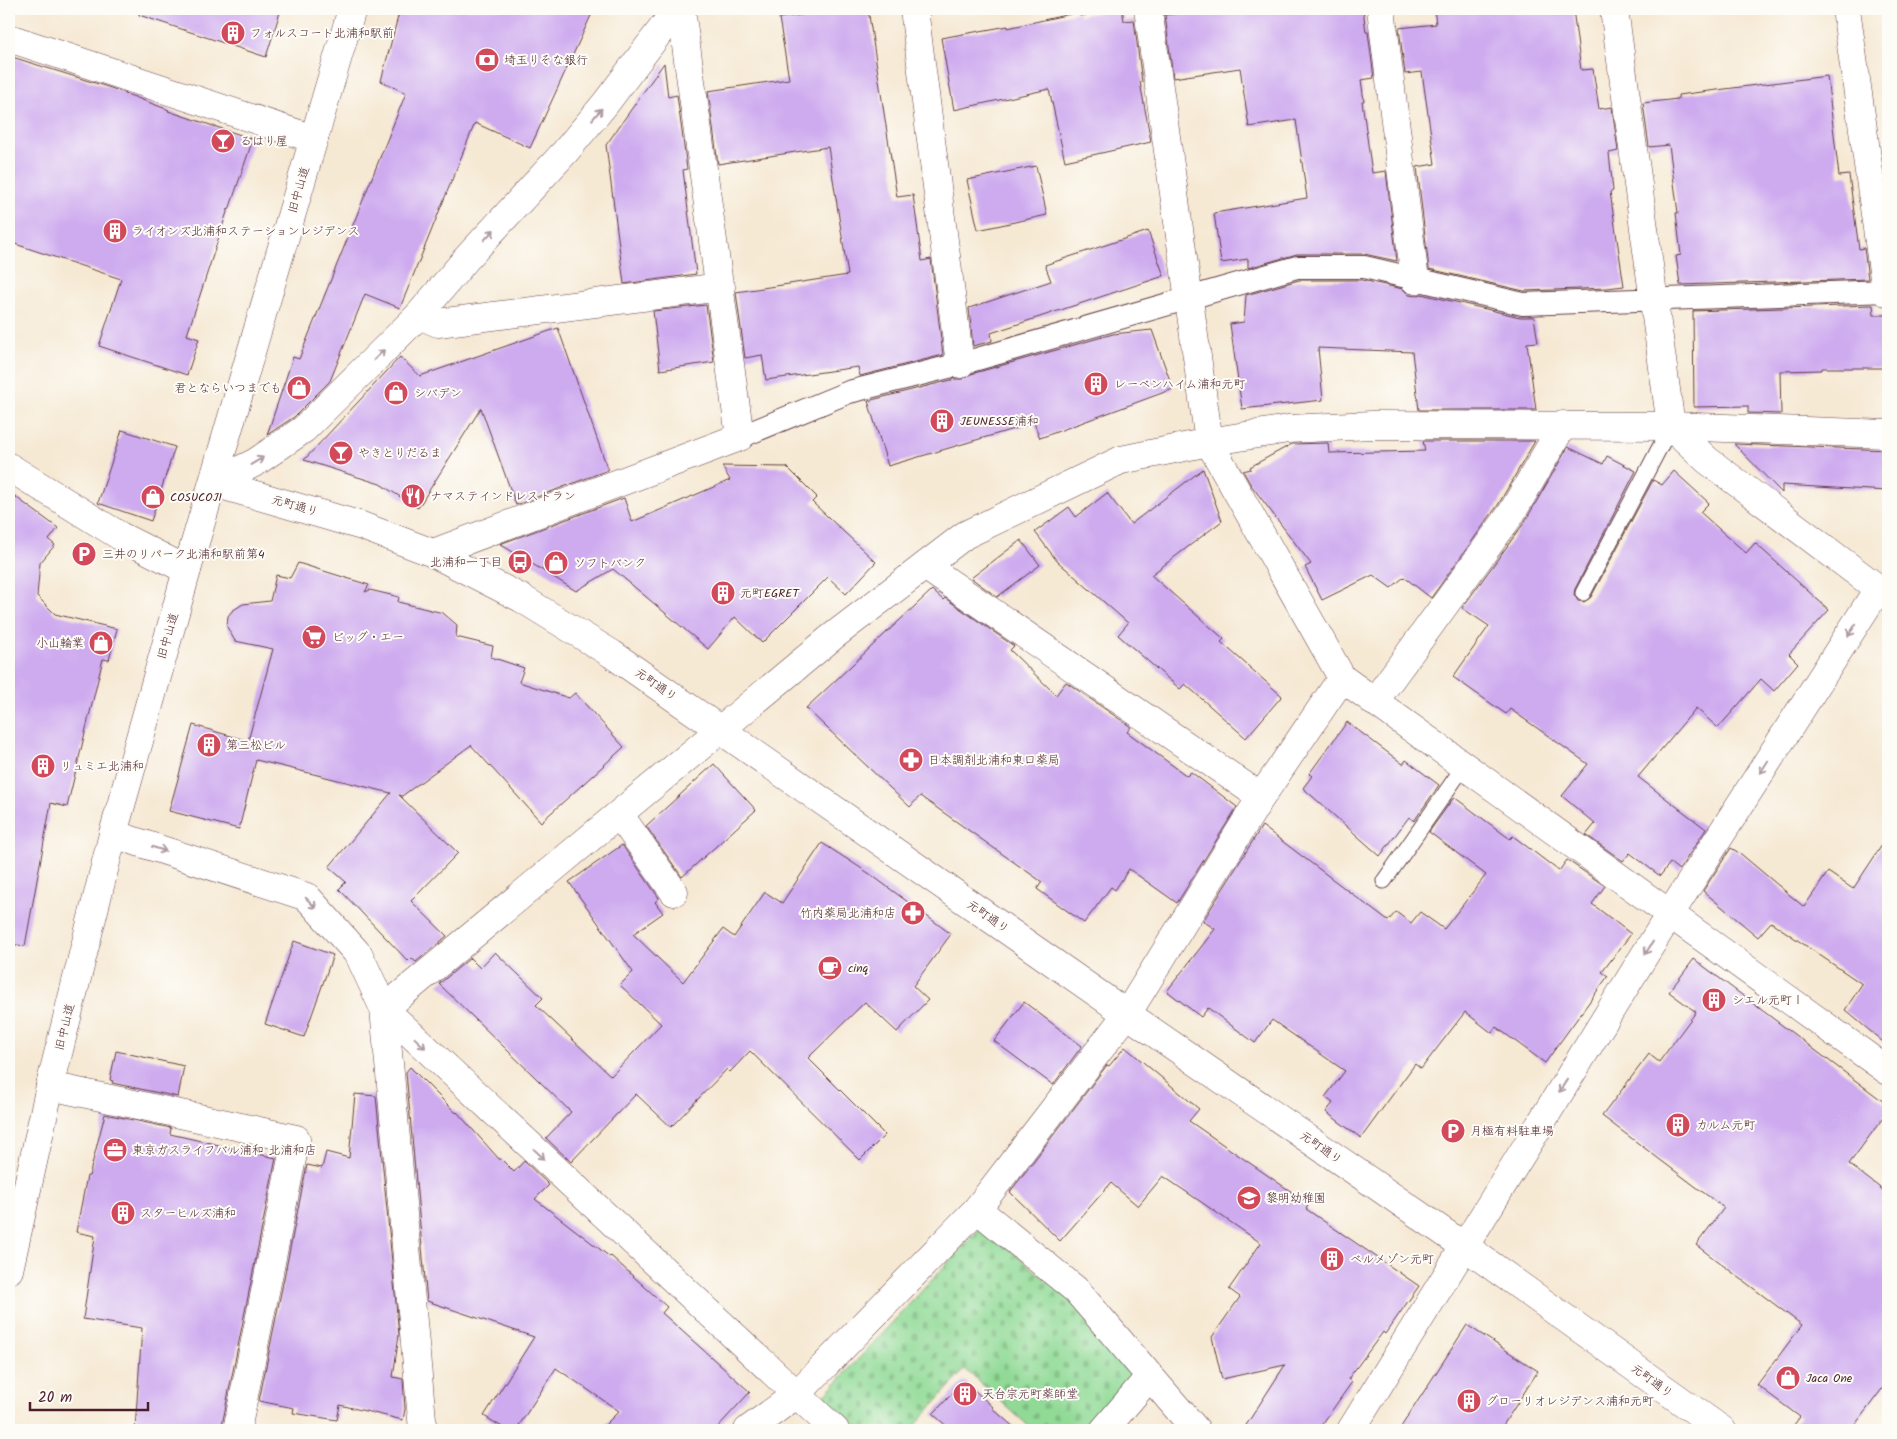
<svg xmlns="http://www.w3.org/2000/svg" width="1897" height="1439" font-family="Kalam,'Klee One',sans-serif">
	<defs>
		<pattern id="cemetery-stones" width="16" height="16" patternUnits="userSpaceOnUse" patternTransform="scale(1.25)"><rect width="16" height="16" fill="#90da96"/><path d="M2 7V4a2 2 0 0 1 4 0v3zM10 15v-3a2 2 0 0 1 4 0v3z" fill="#7ebb81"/></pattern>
	</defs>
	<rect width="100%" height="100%" fill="#fdfcf7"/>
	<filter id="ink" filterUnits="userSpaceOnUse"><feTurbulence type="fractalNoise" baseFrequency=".02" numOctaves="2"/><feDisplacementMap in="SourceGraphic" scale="10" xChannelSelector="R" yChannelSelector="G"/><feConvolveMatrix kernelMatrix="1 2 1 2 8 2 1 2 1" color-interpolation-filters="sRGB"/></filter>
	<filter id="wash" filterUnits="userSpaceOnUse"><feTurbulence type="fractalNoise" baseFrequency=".0096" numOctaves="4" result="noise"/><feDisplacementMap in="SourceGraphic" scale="20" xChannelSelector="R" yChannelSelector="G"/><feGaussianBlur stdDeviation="1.12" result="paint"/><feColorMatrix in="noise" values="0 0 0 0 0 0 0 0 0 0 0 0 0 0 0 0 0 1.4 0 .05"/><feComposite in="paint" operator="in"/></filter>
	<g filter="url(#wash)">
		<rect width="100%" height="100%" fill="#f6e9d4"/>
		<polygon fill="url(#cemetery-stones)" stroke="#6d7c60" points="982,1226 1070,1300 1134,1379 1091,1430 1033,1430 965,1369 911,1430 862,1430 824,1396"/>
		<g id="blocks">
			<g fill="#ceaaef">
				<polygon points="140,9 281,9 266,57 139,15"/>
				<polygon points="400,9 594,9 530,148 475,123 400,308 365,294 330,381 294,417 267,435 293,357 299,359 406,93 381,81"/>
				<polygon points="843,9 868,9 897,197 913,195 922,261 931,259 943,355 860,376 858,367 766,380 762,355 745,358 736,292 848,275 828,147 718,164 708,91 789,79 779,18"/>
				<polygon points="1114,9 1122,9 1124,21 1134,20 1142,82 1140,82 1151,142 1065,161 1049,89 954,110 941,38 1008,26 1008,28 1079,12 1080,16"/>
				<polygon points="1214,9 1363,9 1366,32 1368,32 1374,78 1361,80 1364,101 1362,101 1372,173 1386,171 1397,261 1364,254 1297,254 1248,268 1248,259 1221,263 1214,213 1307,198 1296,120 1249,127 1240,68 1173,78 1165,15"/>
				<polygon points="1434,9 1573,9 1581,70 1593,69 1599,109 1612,107 1618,151 1609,153 1613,191 1610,192 1624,286 1607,288 1524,291 1429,269 1417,167 1435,164 1422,72 1405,74 1399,28 1436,24"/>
				<polygon points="9,56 111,88 169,110 168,111 253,139 229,210 228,209 187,335 199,339 187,375 99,346 121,279 9,242"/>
				<polygon points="664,63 668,97 677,95 687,169 683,170 696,274 624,284 606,145"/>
				<polygon points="1827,76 1839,176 1849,175 1859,249 1864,248 1868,279 1680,285 1676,256 1681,255 1676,213 1678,213 1669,145 1649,147 1643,103 1678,99 1678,95"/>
				<polygon points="1036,166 1047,215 978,230 967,180"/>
				<polygon points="1148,231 1164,276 991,333 992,341 973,346 969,308 1051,281 1045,265"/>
				<polygon points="1299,280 1362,280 1403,289 1409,295 1416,296 1421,294 1520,317 1534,317 1538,342 1527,343 1536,410 1419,410 1412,352 1318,348 1323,400 1242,409 1230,324 1244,322 1246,295"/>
				<polygon points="706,305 714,362 660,370 653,311"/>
				<polygon points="1873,305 1874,315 1888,315 1888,368 1822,368 1822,370 1780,371 1781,414 1748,413 1748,406 1694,407 1693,311"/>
				<polygon points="558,328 608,470 516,505 481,408 418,508 380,484 304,460 400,357 420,376"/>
				<polygon points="1152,330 1173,389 1040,438 1034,423 888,466 868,401 955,379 962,379 971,374 1113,334"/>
				<polygon points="122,430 175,447 151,521 98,503"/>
				<polygon points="1423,441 1535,441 1498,505 1431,598 1404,577 1391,588 1373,575 1322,600 1305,567 1311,564 1251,485 1243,471 1251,469 1250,467 1292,444 1328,443 1329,453 1425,451"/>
				<polygon points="1734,444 1888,450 1888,491 1782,485 1782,493"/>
				<polygon points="1568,447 1603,464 1607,456 1636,471 1575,589 1574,594 1578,601 1584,602 1591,597 1653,480 1662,485 1674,471 1709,503 1700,512 1746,553 1755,543 1829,610 1789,654 1798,663 1774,691 1761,679 1718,728 1696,708 1638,777 1706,829 1679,870 1670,863 1660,876 1630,853 1623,861 1586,835 1595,824 1562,796 1588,764 1510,709 1506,714 1453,677 1489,626 1462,608 1524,523"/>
				<polygon points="722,466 787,467 817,497 812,502 876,562 846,594 828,577 762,643 735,617 708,649 613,569 576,591 500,544 624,498 632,522 730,480"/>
				<polygon points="1203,469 1222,521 1151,575 1224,639 1221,642 1282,696 1246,738 1185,684 1180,689 1118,635 1128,623 1057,561 1035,532 1069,507 1076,517 1107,493 1131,524"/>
				<polygon points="9,492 58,528 49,540 55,545 40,563 37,596 55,614 117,629 109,660 103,659 67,807 51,803 25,946 9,944"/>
				<polygon points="1021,540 1040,565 997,597 971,578"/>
				<polygon points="298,563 369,585 365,592 370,590 399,597 398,602 443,613 457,625 456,637 493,646 491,657 524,668 519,682 569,698 575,693 624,747 541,822 471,745 402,796 399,795 458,853 411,901 447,936 416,962 411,958 408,961 339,889 346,882 329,867 391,793 256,760 239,829 169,811 193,725 248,741 273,649 235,641 227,627 228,616 232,611 243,604 270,601 276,575 290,578"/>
				<polygon points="932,590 943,600 945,598 1014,646 1010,650 1056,695 1066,682 1131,727 1127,732 1187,776 1191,772 1237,807 1177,903 1129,869 1115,890 1111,887 1084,923 1037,889 1042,882 920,796 910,807 806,708"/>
				<polygon points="1347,722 1403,764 1406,760 1439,785 1414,821 1409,817 1380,856 1303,788 1312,776 1309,774"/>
				<polygon points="714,764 756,810 682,877 646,826"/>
				<polygon points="1454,797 1510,839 1513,836 1559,871 1567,860 1605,886 1592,904 1631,934 1602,972 1608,976 1545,1063 1496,1027 1492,1033 1465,1012 1421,1069 1415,1064 1361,1138 1326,1112 1333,1103 1325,1097 1345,1071 1272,1020 1255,1043 1208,1008 1201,1017 1167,991 1215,929 1203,921 1262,826 1388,921 1396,912 1411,923 1420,912 1444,929 1486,875 1429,832"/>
				<polygon points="1888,836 1888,1046 1845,1010 1862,984 1771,922 1758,937 1703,891 1731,848 1741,854 1804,907 1828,872 1853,889"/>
				<polygon points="822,843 870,874 951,934 913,986 928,1000 897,1032 865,1002 808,1058 885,1135 860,1160 750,1051 730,1072 727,1069 671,1127 636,1094 571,1162 546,1138 571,1112 439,984 470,958 480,968 495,952 543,998 536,1005 611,1076 661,1024 620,985 633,972 569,882 622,845 659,898 655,902 663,913 633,934 683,982 723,929 734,937 765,892 782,903"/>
				<polygon points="294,941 333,955 304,1037 265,1024"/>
				<polygon points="1694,959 1888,1105 1888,1111 1849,1164 1888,1194 1888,1381 1851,1430 1790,1430 1800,1417 1757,1385 1802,1325 1696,1245 1724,1208 1602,1116 1649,1054 1659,1062 1696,1012 1669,992"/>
				<polygon points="1024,1002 1082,1046 1053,1085 994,1041"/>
				<polygon points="1125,1047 1199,1109 1189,1121 1309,1204 1306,1209 1419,1286 1385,1334 1383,1332 1348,1379 1352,1382 1318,1430 1243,1430 1285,1365 1222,1379 1212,1337 1240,1297 1229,1289 1261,1243 1163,1176 1138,1206 1111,1183 1060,1241 1010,1192 1107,1065 1109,1066"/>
				<polygon points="116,1051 184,1066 178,1097 112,1083 113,1081 110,1080"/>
				<polygon points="410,1067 456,1113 457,1112 499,1159 501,1159 514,1172 524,1161 549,1185 535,1199 610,1257 611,1256 667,1307 662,1313 750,1392 715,1430 600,1430 619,1411 556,1368 516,1430 507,1430 484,1416 534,1337 427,1301 406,1072"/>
				<polygon points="355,1094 376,1096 399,1335 393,1377 403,1379 405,1409 403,1420 340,1405 337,1420 293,1413 294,1408 259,1401 307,1165 322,1168 326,1152 349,1158"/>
				<polygon points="105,1114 171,1128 170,1134 276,1158 221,1430 135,1430 142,1328 83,1319 95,1236 76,1232 87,1176 89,1176"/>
				<polygon points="1467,1325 1538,1371 1500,1430 1399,1430"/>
				<polygon points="964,1381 993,1407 992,1408 1017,1430 951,1430 933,1414"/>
			</g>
		</g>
	</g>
	<g filter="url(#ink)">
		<use href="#blocks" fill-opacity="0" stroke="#643d44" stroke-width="1"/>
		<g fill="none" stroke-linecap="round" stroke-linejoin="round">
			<defs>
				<g id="service">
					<polyline points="1583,593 1671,426"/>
					<polyline points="1384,881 1464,766"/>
				</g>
				<polyline id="pedestrian" points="740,437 849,392 960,364 1297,267 1364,267 1523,304 1888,291"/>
				<g id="minor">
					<polyline points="914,9 960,364"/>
					<polyline points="1148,9 1209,442 1342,678 1888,1071"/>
					<polyline points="1381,9 1415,280"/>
					<polyline points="1614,9 1671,426 1707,460 1888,596"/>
					<polyline points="1846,9 1886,292"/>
					<polyline points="9,38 314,139"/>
					<polyline points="419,315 438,323 721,287"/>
					<polyline points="9,467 120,536 187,570"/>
					<polyline points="214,483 256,462 304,429 419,315 467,258 565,152 605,104 677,9"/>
					<polyline points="433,553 740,437 681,9"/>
					<polyline points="925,566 1261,797"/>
					<polyline points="1374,702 1511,514 1563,425"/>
					<polyline points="619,814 674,892"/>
					<polyline points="113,834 307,897 359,955 384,1009 835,1430"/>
					<polyline points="50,1086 296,1139 237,1430"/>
					<polyline points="977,1209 1076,1290 1196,1430"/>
					<polyline points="423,1430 384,1009 832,637 965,535 1121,460 1209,442 1288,429 1372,425 1671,426 1888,434"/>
					<polyline points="748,1430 797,1394 977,1209 1127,1014 1261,797 1342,678"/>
					<polyline points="1104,1430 1150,1376"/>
					<polyline points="1351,1430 1670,914 1878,589"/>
				</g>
				<polyline id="tertiary" points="214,483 362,526 433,553 521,598 612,654 1127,1014 1464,1246 1722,1430"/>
				<polyline id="primary" points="9,1270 50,1086 113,834 187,570 352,9"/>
			</defs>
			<use href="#service" stroke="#643d44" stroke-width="17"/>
			<use href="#pedestrian" stroke="#643d44" stroke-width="24"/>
			<use href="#minor" stroke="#643d44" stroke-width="29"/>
			<use href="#tertiary" stroke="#643d44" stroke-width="29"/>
			<use href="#primary" stroke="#643d44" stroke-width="29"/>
			<use href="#service" stroke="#fff" stroke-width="15"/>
			<use href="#pedestrian" stroke="#fff" stroke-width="22"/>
			<use href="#minor" stroke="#fff" stroke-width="28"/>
			<use href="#tertiary" stroke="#fff" stroke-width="28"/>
			<use href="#primary" stroke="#fff" stroke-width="28"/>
		</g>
		<defs><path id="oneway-shaft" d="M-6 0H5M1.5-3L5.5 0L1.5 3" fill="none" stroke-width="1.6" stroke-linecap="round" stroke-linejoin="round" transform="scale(1.25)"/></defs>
		<g stroke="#ae9aa0">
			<use href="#oneway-shaft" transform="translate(597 114) rotate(-50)"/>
			<use href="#oneway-shaft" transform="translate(489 235) rotate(-47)"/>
			<use href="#oneway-shaft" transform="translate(379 355) rotate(-45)"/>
			<use href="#oneway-shaft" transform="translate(257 461) rotate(-31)"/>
			<use href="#oneway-shaft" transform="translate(1852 630) rotate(123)"/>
			<use href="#oneway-shaft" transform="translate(1764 767) rotate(123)"/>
			<use href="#oneway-shaft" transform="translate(159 849) rotate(18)"/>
			<use href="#oneway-shaft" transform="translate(311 903) rotate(45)"/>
			<use href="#oneway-shaft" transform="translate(1649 948) rotate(122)"/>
			<use href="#oneway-shaft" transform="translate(420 1043) rotate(43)"/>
			<use href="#oneway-shaft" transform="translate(1563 1086) rotate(122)"/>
			<use href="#oneway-shaft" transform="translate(539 1154) rotate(43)"/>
		</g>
	</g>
	<defs>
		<symbol id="building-disc" viewBox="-11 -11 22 22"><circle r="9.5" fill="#d1495b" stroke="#fdfcf7"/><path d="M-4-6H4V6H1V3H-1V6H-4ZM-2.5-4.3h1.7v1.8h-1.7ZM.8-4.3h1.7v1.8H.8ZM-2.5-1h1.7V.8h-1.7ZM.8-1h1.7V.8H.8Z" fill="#fff"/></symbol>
		<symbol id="bank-disc" viewBox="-11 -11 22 22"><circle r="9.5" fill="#d1495b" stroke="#fdfcf7"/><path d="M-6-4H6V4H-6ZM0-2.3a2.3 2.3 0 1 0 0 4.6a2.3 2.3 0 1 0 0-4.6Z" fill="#fff"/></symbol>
		<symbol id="bar-disc" viewBox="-11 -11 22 22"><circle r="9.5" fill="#d1495b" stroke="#fdfcf7"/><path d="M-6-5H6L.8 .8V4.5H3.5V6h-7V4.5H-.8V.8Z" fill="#fff"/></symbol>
		<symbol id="shop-disc" viewBox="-11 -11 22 22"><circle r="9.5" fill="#d1495b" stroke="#fdfcf7"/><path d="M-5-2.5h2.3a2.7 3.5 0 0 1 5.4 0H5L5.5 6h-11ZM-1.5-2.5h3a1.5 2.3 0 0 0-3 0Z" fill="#fff"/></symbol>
		<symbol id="restaurant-disc" viewBox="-11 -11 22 22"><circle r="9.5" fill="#d1495b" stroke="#fdfcf7"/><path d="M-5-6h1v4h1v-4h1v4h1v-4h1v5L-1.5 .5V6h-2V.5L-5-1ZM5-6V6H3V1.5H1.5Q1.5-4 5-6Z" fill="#fff"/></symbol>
		<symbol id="parking-disc" viewBox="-11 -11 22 22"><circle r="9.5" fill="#d1495b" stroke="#fdfcf7"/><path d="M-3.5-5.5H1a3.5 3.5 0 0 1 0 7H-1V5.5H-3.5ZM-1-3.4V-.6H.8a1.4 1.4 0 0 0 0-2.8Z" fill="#fff"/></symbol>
		<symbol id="bus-disc" viewBox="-11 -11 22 22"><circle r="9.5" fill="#d1495b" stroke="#fdfcf7"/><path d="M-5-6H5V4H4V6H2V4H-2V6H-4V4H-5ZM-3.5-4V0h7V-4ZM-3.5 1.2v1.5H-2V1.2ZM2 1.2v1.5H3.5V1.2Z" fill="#fff"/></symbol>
		<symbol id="supermarket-disc" viewBox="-11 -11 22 22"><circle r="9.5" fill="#d1495b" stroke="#fdfcf7"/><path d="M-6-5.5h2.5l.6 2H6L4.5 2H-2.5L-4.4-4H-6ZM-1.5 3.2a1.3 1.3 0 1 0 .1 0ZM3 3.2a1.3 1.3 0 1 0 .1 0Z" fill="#fff"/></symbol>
		<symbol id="pharmacy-disc" viewBox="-11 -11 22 22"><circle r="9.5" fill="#d1495b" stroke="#fdfcf7"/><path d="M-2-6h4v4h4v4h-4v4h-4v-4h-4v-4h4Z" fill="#fff"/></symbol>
		<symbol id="cafe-disc" viewBox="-11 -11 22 22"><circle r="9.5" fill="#d1495b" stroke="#fdfcf7"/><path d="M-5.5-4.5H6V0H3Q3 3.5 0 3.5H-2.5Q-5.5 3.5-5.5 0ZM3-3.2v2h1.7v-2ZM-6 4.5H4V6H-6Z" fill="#fff"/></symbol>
		<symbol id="office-disc" viewBox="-11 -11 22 22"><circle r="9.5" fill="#d1495b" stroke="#fdfcf7"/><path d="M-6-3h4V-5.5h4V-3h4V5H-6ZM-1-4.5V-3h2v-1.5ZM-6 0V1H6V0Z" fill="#fff"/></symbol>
		<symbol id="school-disc" viewBox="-11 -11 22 22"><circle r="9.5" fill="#d1495b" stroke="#fdfcf7"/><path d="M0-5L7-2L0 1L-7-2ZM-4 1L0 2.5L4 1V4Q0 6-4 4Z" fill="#fff"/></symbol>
	</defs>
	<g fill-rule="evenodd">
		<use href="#building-disc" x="219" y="19" width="28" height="28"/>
		<use href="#bank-disc" x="473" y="46" width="28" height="28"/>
		<use href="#bar-disc" x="209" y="127" width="28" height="28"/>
		<use href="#building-disc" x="101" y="217" width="28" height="28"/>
		<use href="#building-disc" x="1082" y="370" width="28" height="28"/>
		<use href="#shop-disc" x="285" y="374" width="28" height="28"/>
		<use href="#shop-disc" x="382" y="379" width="28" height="28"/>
		<use href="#building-disc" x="928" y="407" width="28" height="28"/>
		<use href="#bar-disc" x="327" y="439" width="28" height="28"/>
		<use href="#restaurant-disc" x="399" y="482" width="28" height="28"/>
		<use href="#shop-disc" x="139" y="483" width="28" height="28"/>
		<use href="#parking-disc" x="70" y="540" width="28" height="28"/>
		<use href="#bus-disc" x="506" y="548" width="28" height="28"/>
		<use href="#shop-disc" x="542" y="549" width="28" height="28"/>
		<use href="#building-disc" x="709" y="579" width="28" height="28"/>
		<use href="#supermarket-disc" x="300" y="623" width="28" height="28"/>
		<use href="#shop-disc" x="87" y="629" width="28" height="28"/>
		<use href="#building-disc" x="195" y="731" width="28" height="28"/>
		<use href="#pharmacy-disc" x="897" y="746" width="28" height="28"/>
		<use href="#building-disc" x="29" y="752" width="28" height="28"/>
		<use href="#pharmacy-disc" x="899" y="899" width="28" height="28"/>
		<use href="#cafe-disc" x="816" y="954" width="28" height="28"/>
		<use href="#building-disc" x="1700" y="986" width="28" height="28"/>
		<use href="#building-disc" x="1664" y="1111" width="28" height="28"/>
		<use href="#parking-disc" x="1439" y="1117" width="28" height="28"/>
		<use href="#office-disc" x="101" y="1136" width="28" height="28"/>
		<use href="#school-disc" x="1235" y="1184" width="28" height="28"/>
		<use href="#building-disc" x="109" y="1199" width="28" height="28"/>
		<use href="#building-disc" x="1318" y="1245" width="28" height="28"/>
		<use href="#shop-disc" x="1774" y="1364" width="28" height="28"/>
		<use href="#building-disc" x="951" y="1380" width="28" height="28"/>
		<use href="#building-disc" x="1455" y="1387" width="28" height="28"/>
	</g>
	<g text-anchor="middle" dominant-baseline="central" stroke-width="4" stroke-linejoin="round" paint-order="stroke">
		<g font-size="12" fill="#4a1f2b" stroke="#fdfcf7" text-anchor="start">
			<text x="250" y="33">フォルスコート北浦和駅前</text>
			<text x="504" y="60">埼玉りそな銀行</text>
			<text x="240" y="141">るはり屋</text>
			<text x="132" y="231">ライオンズ北浦和ステーションレジデンス</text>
			<text x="1114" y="384">レーベンハイム浦和元町</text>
			<text x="282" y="388" text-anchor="end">君とならいつまでも</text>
			<text x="414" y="393">シバデン</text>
			<text x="960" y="421">JEUNESSE浦和</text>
			<text x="358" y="453">やきとりだるま</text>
			<text x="430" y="496">ナマステインドレストラン</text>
			<text x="170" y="497">COSUCOJI</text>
			<text x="102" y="554">三井のリパーク北浦和駅前第4</text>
			<text x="502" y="562" text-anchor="end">北浦和一丁目</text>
			<text x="574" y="563">ソフトバンク</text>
			<text x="740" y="593">元町EGRET</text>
			<text x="332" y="637">ビッグ・エー</text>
			<text x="84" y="643" text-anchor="end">小山輪業</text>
			<text x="226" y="745">第三松ビル</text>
			<text x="928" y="760">日本調剤北浦和東口薬局</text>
			<text x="60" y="766">リュミエ北浦和</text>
			<text x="896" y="913" text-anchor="end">竹内薬局北浦和店</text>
			<text x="848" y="968">cinq</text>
			<text x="1732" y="1000">シエル元町Ⅰ</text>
			<text x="1696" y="1125">カルム元町</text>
			<text x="1470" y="1131">月極有料駐車場</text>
			<text x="132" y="1150">東京ガスライフバル浦和 北浦和店</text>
			<text x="1266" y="1198">黎明幼稚園</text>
			<text x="140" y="1213">スターヒルズ浦和</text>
			<text x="1350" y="1259">ベルメゾン元町</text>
			<text x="1806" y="1378">Jaca One</text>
			<text x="982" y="1394">天台宗元町薬師堂</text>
			<text x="1486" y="1401">グローリオレジデンス浦和元町</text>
		</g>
		<g font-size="12" fill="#4a1f2b" stroke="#fdfcf7">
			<text transform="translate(299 190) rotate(-74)">旧中山道</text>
			<text transform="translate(295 506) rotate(16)">元町通り</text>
			<text transform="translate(168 636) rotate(-74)">旧中山道</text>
			<text transform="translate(656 685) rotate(35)">元町通り</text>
			<text transform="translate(988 917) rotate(35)">元町通り</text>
			<text transform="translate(65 1027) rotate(-76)">旧中山道</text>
			<text transform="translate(1321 1148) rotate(35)">元町通り</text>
			<text transform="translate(1652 1381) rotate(36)">元町通り</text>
		</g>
	</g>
	<rect width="1897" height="1439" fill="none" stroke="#fdfcf7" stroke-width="30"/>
	<path d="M30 1402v8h118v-8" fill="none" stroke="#4a1f2b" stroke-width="2.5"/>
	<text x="38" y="1402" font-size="15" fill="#4a1f2b" stroke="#fdfcf7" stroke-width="4" paint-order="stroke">20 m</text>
</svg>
